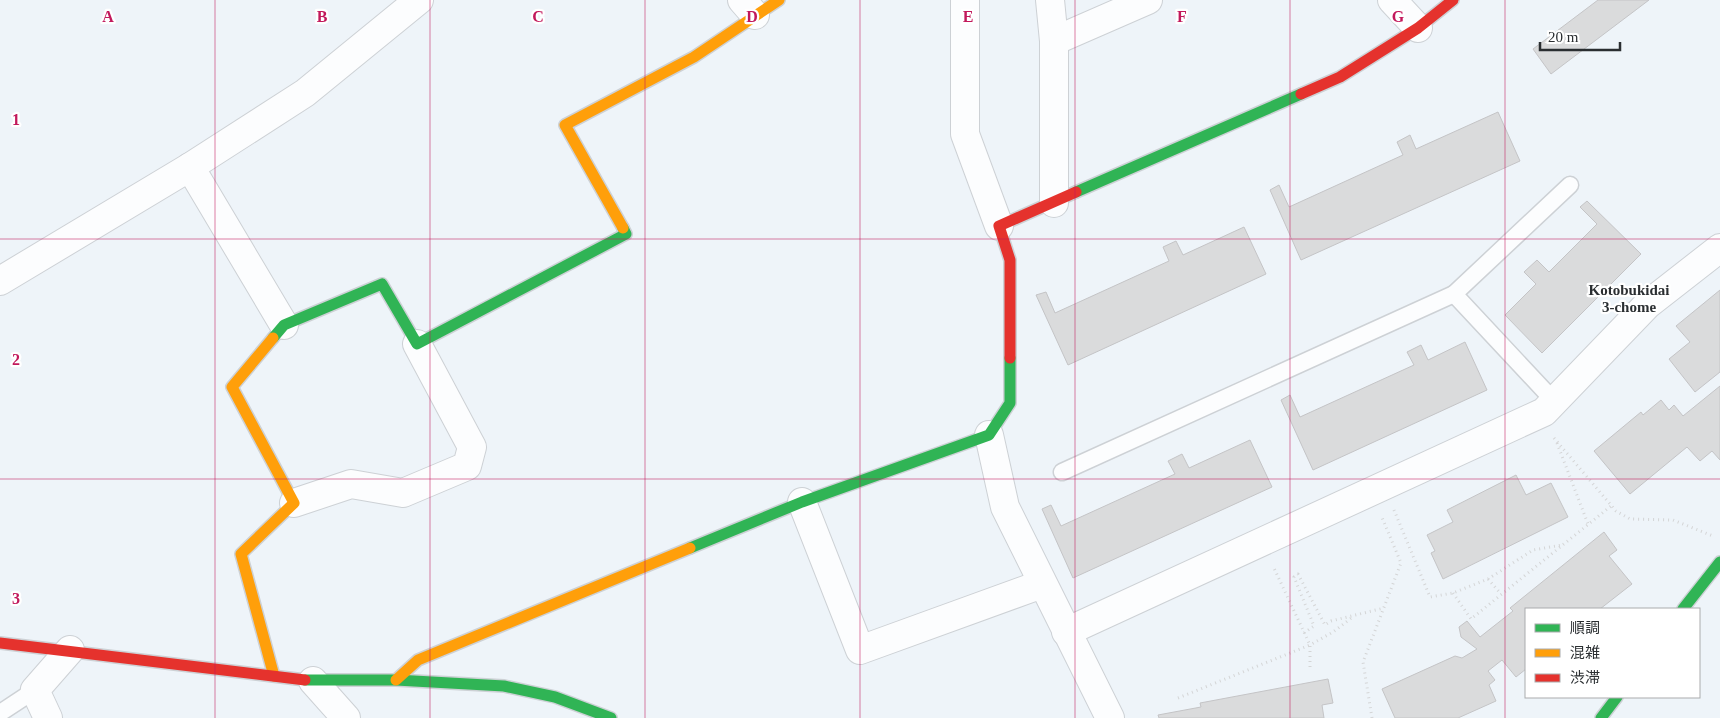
<svg xmlns="http://www.w3.org/2000/svg" width="1720" height="718" font-family="'Times New Roman','Noto Sans JP',serif">
	<rect width="100%" height="100%" fill="#eef4f9"/>
	<g fill="#dadbdc" stroke="#c4c4c6">
		<polygon points="1598,0 1649,0 1551,74 1533,49"/>
		<polygon points="1498,112 1520,161 1301,260 1270,190 1279,185 1289,207 1403,155 1397,142 1410,135 1416,149"/>
		<polygon points="1587,201 1641,254 1542,353 1505,315 1536,284 1524,272 1537,260 1549,272 1597,224 1580,207"/>
		<polygon points="1244,227 1266,274 1068,365 1036,295 1046,292 1055,313 1169,261 1163,247 1176,241 1183,255"/>
		<polygon points="1720,290 1720,372 1695,392 1669,359 1690,342 1676,326"/>
		<polygon points="1465,342 1487,390 1313,470 1281,400 1290,395 1300,417 1414,365 1407,352 1421,345 1428,360"/>
		<polygon points="1720,386 1720,460 1712,451 1700,461 1687,447 1630,494 1594,451 1641,412 1643,415 1661,400 1669,410 1674,405 1683,416"/>
		<polygon points="1250,440 1272,487 1073,578 1042,509 1051,505 1061,526 1175,474 1168,461 1182,454 1189,468"/>
		<polygon points="1516,475 1526,495 1551,483 1568,517 1443,579 1431,553 1435,551 1427,535 1453,522 1447,510"/>
		<polygon points="1604,532 1617,550 1609,556 1632,584 1600,609 1526,609 1526,669 1516,677 1502,660 1488,671 1495,680 1489,685 1496,701 1458,718 1395,718 1382,689 1455,656 1462,658 1477,649 1461,637 1459,627 1467,621 1480,637 1513,611 1510,608"/>
		<polygon points="1328,679 1333,703 1322,705 1324,718 1159,718 1158,715 1201,707 1200,703"/>
	</g>
	<g fill="none" stroke-linecap="round" stroke-linejoin="round">
		<defs>
			<g id="lane">
				<polyline points="1554,401 1454,294 1570,185"/>
				<polyline points="1062,472 1454,294"/>
				<polyline points="0,713 35,690"/>
			</g>
			<g id="street">
				<polyline points="742,0 755,15"/>
				<polyline points="965,0 965,134 999,226"/>
				<polyline points="1050,0 1054,41 1054,203"/>
				<polyline points="1392,0 1418,28"/>
				<polyline points="1054,41 1148,0"/>
				<polyline points="190,167 284,325"/>
				<polyline points="0,281 190,167 305,93 419,0"/>
				<polyline points="989,435 1005,507 1110,718"/>
				<polyline points="802,502 860,650 1042,584"/>
				<polyline points="294,503 351,484 403,493 467,466 472,447 417,344"/>
				<polyline points="1066,632 1544,412 1647,305 1720,248"/>
				<polyline points="313,681 346,718"/>
				<polyline points="48,718 35,690 70,650"/>
			</g>
			<g id="fast">
				<polyline points="1076,192 1301,94"/>
				<polyline points="273,338 284,325 382,284 417,344 626,234 623,228"/>
				<polyline points="690,548 802,502 989,435 1010,403 1010,358"/>
				<polyline points="1683,609 1720,562"/>
				<polyline points="305,680 396,680 504,686 555,697 611,718"/>
				<polyline points="1601,718 1617,697"/>
			</g>
			<g id="slow">
				<polyline points="623,228 565,125 694,57 779,0"/>
				<polyline points="273,338 232,387 294,503 241,554 274,676"/>
				<polyline points="396,680 418,660 690,548"/>
			</g>
			<g id="jam">
				<polyline points="1301,94 1340,77 1418,28 1453,0"/>
				<polyline points="1010,358 1010,260 999,226 1076,192"/>
				<polyline points="0,643 305,680"/>
			</g>
		</defs>
		<use href="#lane" stroke="#cdd1d5" stroke-width="19"/>
		<use href="#street" stroke="#cdd1d5" stroke-width="30"/>
		<use href="#fast" stroke="#cdd1d5" stroke-width="14"/>
		<use href="#slow" stroke="#cdd1d5" stroke-width="14"/>
		<use href="#jam" stroke="#cdd1d5" stroke-width="14"/>
		<g stroke="#d4d5d6" stroke-width="3" stroke-dasharray="1 4" stroke-linecap="butt">
			<polyline points="1554,438 1616,511 1630,519 1673,520 1713,536"/>
			<polyline points="1557,443 1588,524"/>
			<polyline points="1394,510 1430,597 1453,593 1488,579 1533,550 1562,545"/>
			<polyline points="1488,579 1501,594"/>
			<polyline points="1453,593 1471,619 1611,506"/>
			<polyline points="1304,633 1314,626 1294,577 1298,574 1325,625 1331,621 1384,608"/>
			<polyline points="1310,667 1310,645 1333,632 1354,616"/>
			<polyline points="1178,698 1310,645 1273,566"/>
			<polyline points="1372,718 1363,662 1401,563 1381,515"/>
		</g>
		<use href="#lane" stroke="#fcfdfe" stroke-width="16"/>
		<use href="#street" stroke="#fcfdfe" stroke-width="28"/>
		<use href="#fast" stroke="#30b455" stroke-width="11"/>
		<use href="#slow" stroke="#ff9f0a" stroke-width="11"/>
		<use href="#jam" stroke="#e5322d" stroke-width="11"/>
	</g>
	<path fill="none" stroke="#c2185b" stroke-width="1" stroke-opacity="0.55" d="M215,0V718M430,0V718M645,0V718M860,0V718M1075,0V718M1290,0V718M1505,0V718M0,239H1720M0,479H1720"/>
	<g text-anchor="middle" dominant-baseline="central" stroke-width="4.5" stroke-linejoin="round" paint-order="stroke">
		<g font-size="15" font-weight="bold" fill="#2a2e31" stroke="#fff">
			<text x="1629" y="290">Kotobukidai<tspan x="1629" dy="17">3-chome</tspan></text>
		</g>
	</g>
	<g font-size="16" text-anchor="middle" font-weight="bold" fill="#c2185b" stroke="#fff" stroke-width="4.5" stroke-linejoin="round" paint-order="stroke">
		<text x="108" y="22">A</text>
		<text x="322" y="22">B</text>
		<text x="538" y="22">C</text>
		<text x="752" y="22">D</text>
		<text x="968" y="22">E</text>
		<text x="1182" y="22">F</text>
		<text x="1398" y="22">G</text>
		<text x="16" y="125">1</text>
		<text x="16" y="365">2</text>
		<text x="16" y="604">3</text>
	</g>
	<rect x="1525" y="608" width="175" height="90" fill="#ffffff" stroke="#aaabad"/>
	<rect x="1535" y="624" width="25" height="8" fill="#30b455" stroke="#aaabad"/>
	<text x="1570" y="633" font-size="15" fill="#2a2e31">順調</text>
	<rect x="1535" y="649" width="25" height="8" fill="#ff9f0a" stroke="#aaabad"/>
	<text x="1570" y="658" font-size="15" fill="#2a2e31">混雑</text>
	<rect x="1535" y="674" width="25" height="8" fill="#e5322d" stroke="#aaabad"/>
	<text x="1570" y="683" font-size="15" fill="#2a2e31">渋滞</text>
	<path d="M1540 42v8h80v-8" fill="none" stroke="#2a2e31" stroke-width="2.5"/>
	<text x="1548" y="42" font-size="15" fill="#2a2e31" stroke="#ffffff" stroke-width="4" paint-order="stroke">20 m</text>
</svg>
